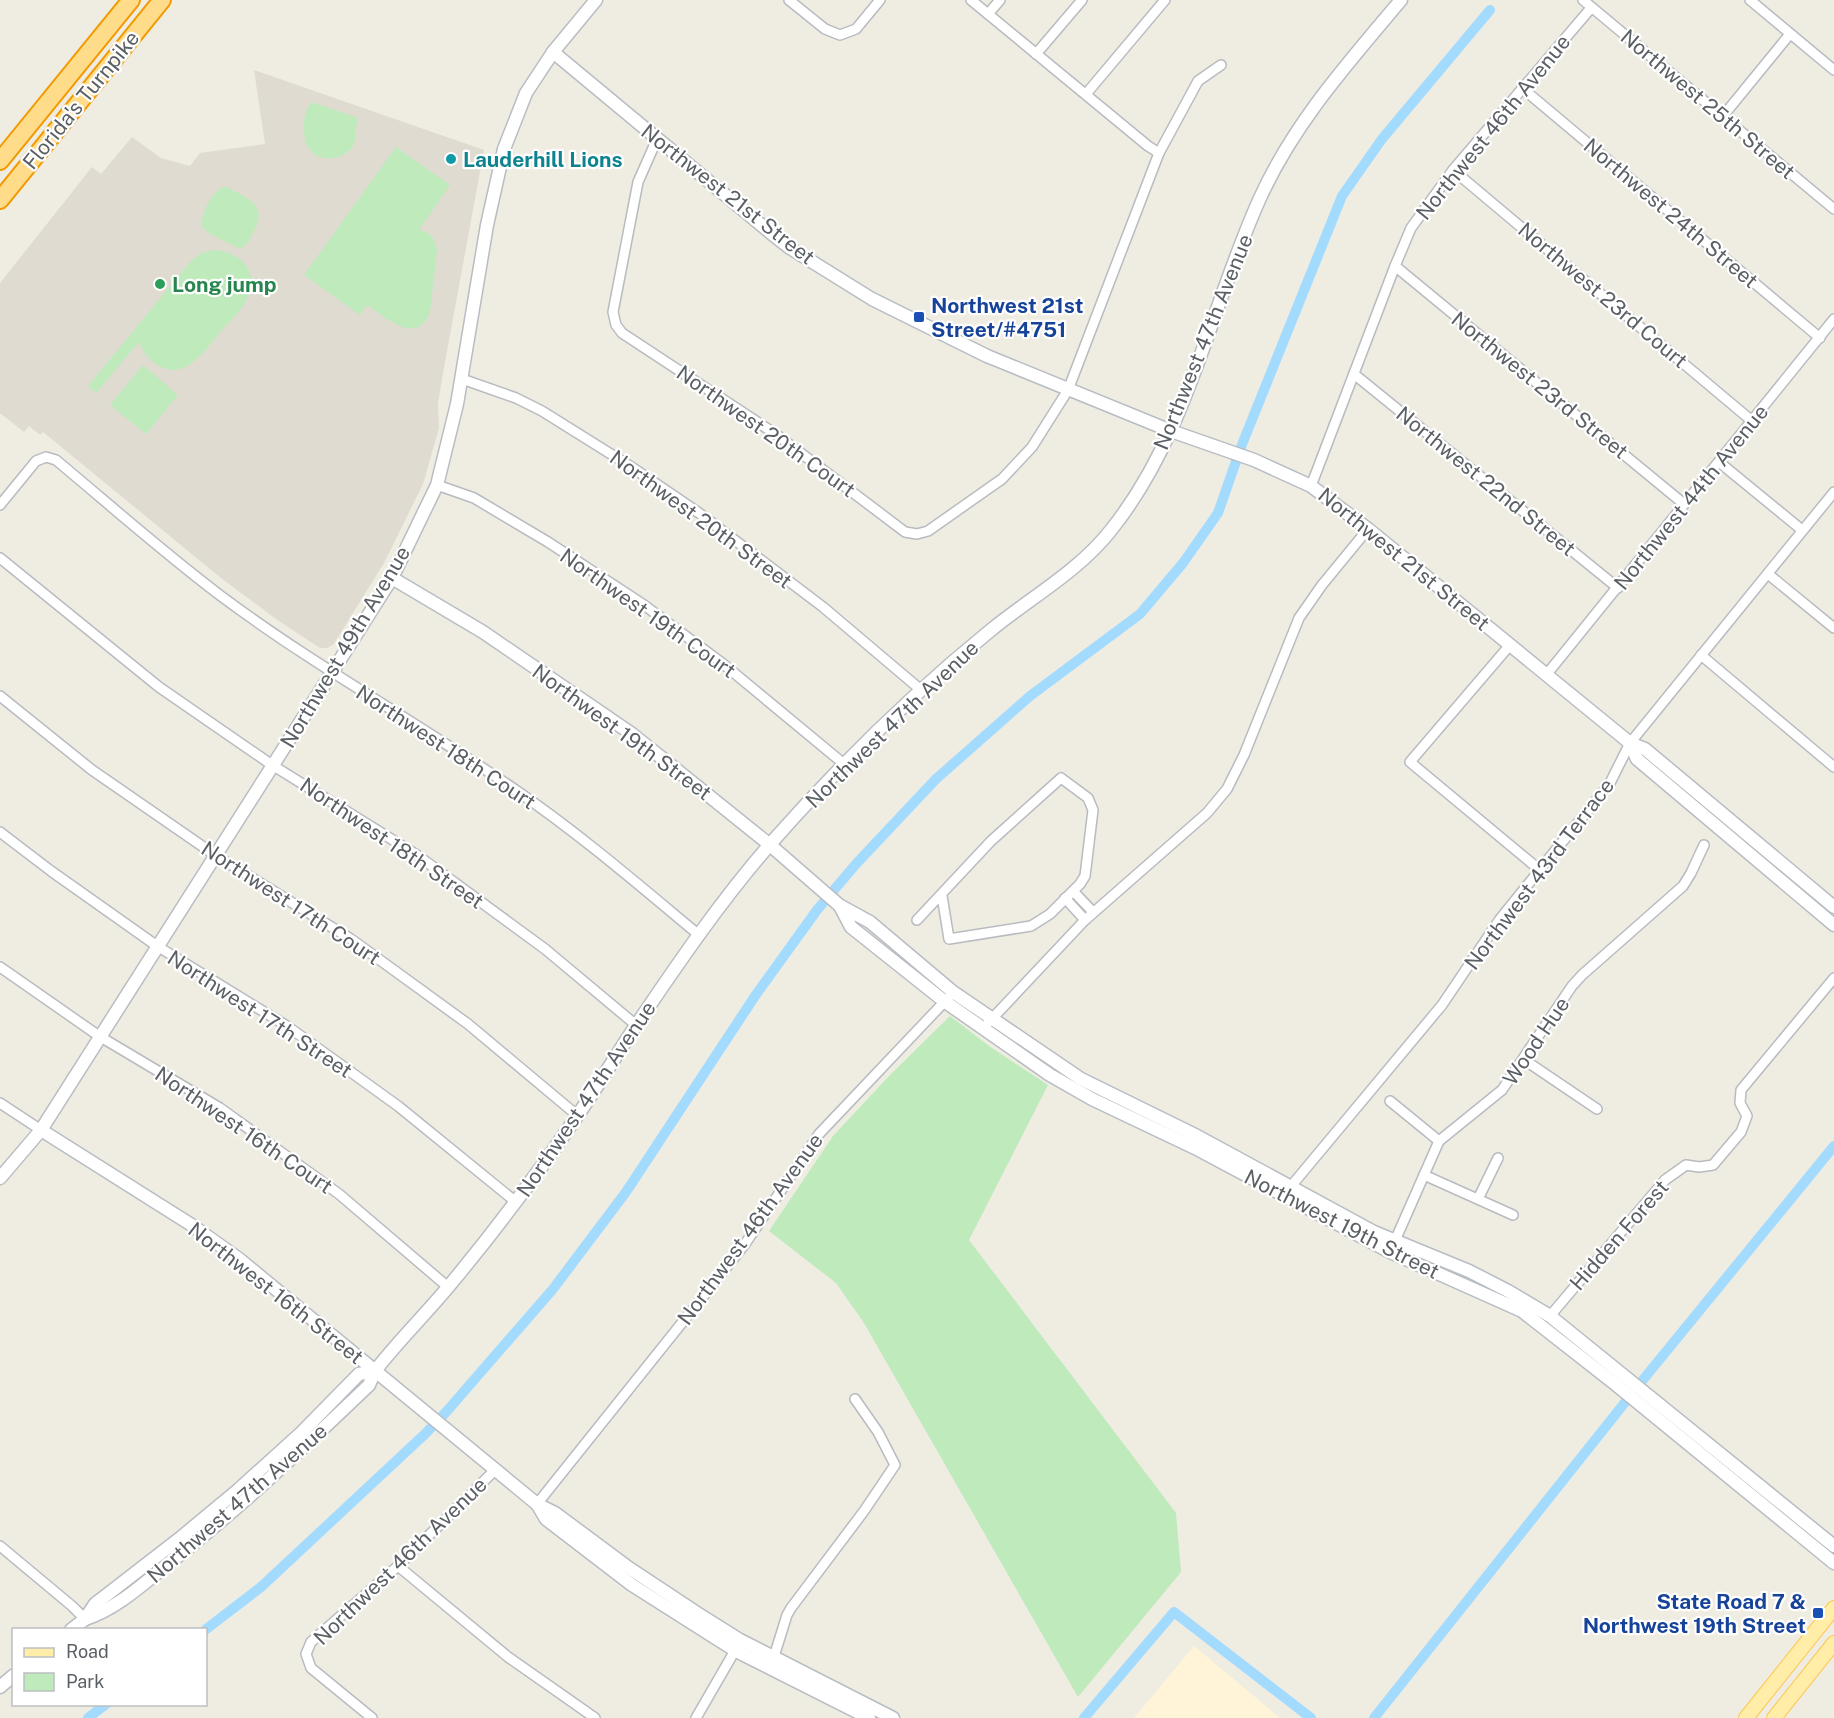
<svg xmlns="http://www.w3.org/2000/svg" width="1834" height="1718" font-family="'Public Sans',sans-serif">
	<rect width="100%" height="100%" fill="#efece2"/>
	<polygon fill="#fff4d8" points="1194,1646 1280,1718 1134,1718"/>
	<polygon fill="#dfdbd1" points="254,70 484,150 443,373 438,404 439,428 423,484 384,563 333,645 327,648 320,648 276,619 221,578 43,432 40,435 29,426 24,432 0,413 0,283 92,167 101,174 132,137 161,158 190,166 200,153 265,144"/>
	<g fill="#beeabc">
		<path d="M312,102L356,117C358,122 357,124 355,130C355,135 356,140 354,144C348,160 319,163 310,150C305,144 304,135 304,128C304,117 305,110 312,102Z"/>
		<path d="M396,147L450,185L419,230L427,232L433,238L437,249L430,312C417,347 385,317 367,305L360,315L304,275Z"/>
		<path d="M223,187H227C248,199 268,203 254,231C250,238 248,245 240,249L210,234L202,227C200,215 212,192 223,187Z"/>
		<path d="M212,250C239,250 261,271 247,299C241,311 230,321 221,331C212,342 204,354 193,362C172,380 147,364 139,342L96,393L88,386L190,262L201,253Z"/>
		<polygon points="143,365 178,395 146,434 110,405"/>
		<polygon points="950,1016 989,1046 1048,1085 969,1240 1176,1513 1181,1572 1078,1697 864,1323 836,1283 769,1231 833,1136 889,1076"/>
	</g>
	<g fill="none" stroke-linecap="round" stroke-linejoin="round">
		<g stroke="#a3dbff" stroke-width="10">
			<polyline points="205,1630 261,1587 425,1434 447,1411 553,1289 626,1192 755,996 817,910 856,864 936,779 1030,696 1140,614 1183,563 1218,513 1241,447 1342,196 1382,139 1490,10"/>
			<polyline points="88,1718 106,1704"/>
			<polyline points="1084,1718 1174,1612 1311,1718"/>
			<polyline points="1374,1718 1642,1381 1834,1146"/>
		</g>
		<defs>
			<g id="street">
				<polyline points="789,0 825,29 840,35 856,29 880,0"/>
				<polyline points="971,0 1148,146 1159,153"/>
				<polyline points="1583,0 1834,209"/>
				<polyline points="1750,0 1834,70"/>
				<polyline points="988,14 1000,0"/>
				<polyline points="1036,54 1082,0"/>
				<polyline points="1522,88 1820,338"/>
				<polyline points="1086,94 1165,0"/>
				<polyline points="1723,116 1790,34"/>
				<polyline points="657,139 638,182 613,312 616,325 622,333 777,435 905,532 917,534 928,531 1002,479 1032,447 1068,390 1159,153 1198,81 1221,65"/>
				<polyline points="1453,170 1752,421"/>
				<polyline points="1395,266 1684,504"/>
				<polyline points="1354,374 1618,588"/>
				<polyline points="462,379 516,398 542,411 630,466 699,513 823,607 921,690"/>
				<polyline points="1719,462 1802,530"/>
				<polyline points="437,485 474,498 548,542 644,605 722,663 844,764"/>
				<polyline points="1311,486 1395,266 1411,228 1453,170 1591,8"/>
				<path d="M0,505L36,461L46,457L56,460C110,505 164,553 221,596C316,667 420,724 517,791C581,835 640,886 699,935"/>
				<polyline points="0,558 159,687 272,765 417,855 545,949 636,1025"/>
				<polyline points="1768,574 1834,628"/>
				<polyline points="1510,645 1410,762 1541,871"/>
				<polyline points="1701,655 1834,767"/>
				<polyline points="1547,674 1834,319"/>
				<polyline points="0,696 92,770 215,855 351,939 468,1024 578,1116"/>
				<polyline points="0,832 51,871 157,946 287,1026 398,1106 516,1202"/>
				<polyline points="1073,891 1093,912"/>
				<polyline points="1065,898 1085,920"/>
				<polyline points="917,920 991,841 1061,778 1088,798 1093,810 1085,876 1080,884 1050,914 1031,926 949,939 942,896"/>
				<polyline points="0,967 99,1036 220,1108 339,1194 448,1287"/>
				<polyline points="988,1023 1085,920 1207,813 1227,789 1244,755 1299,618 1322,585 1368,529"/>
				<polyline points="1523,1059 1597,1109"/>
				<polyline points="1390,1101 1439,1141"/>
				<polyline points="0,1103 41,1130"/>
				<polyline points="1424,1175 1513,1215"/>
				<polyline points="1287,1191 1442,1005 1500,919 1610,783 1630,743 1834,492"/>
				<polyline points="1478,1199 1498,1158"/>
				<polyline points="1390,1252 1439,1141 1502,1090 1572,986 1582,975 1683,886 1691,873 1704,845"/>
				<polyline points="1550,1316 1665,1180 1686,1165 1699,1167 1713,1165 1741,1132 1747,1116 1740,1103 1741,1090 1834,978"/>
				<polyline points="537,1504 745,1244 819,1134 949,997"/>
				<polyline points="0,1546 72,1606 85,1619"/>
				<polyline points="398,1566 508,1657 595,1718"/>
				<polyline points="772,1663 787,1615 791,1608 864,1511 895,1465 878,1432 855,1399"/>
				<polyline points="372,1718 311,1668 306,1654 311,1642 398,1566 495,1470"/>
				<polyline points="696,1718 737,1647"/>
			</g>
			<g id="secondary">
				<polyline points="553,52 771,233 790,248 872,299 987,356 1171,431 1254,460 1311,486 1368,529 1630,743 1645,749 1834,907"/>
				<polyline points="392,578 483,632 632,734 770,845 839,905 870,922 953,992 1081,1079 1197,1136 1374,1232 1469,1271 1508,1291 1550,1316 1834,1546"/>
				<polyline points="1630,743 1637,759 1834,925"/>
				<polyline points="840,906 851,927 944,1001 1050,1075 1092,1099 1195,1148 1390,1252 1522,1311 1614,1383 1834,1563"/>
				<polyline points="41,1130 190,1224 239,1259 537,1504 555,1513 629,1568 697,1613 740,1640 893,1718"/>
				<polyline points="0,1178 41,1130 392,578 437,485 457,404 487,225 504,149 526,93 553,52 596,0"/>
				<polyline points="537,1504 546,1519 632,1585 736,1651 869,1718"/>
				<path d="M85,1619C116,1609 142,1585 168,1564C239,1509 304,1447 369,1385L375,1371C398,1341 425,1315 449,1286C494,1232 536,1176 575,1119C597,1088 616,1055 637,1024C679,962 722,899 772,842C839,766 912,694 991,630C1030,598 1079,571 1111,530C1188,434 1210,308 1260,198C1294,123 1348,63 1401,0"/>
				<polyline points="71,1630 85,1619 95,1604 179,1539 238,1490 301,1433 359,1374 375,1371"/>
				<polyline points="0,1687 14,1675"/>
			</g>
			<g id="primary">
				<polyline points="1746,1718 1834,1608"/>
				<polyline points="1774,1718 1834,1643"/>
			</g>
			<g id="highway">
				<polyline points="0,161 131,0"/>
				<polyline points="0,200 162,0"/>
			</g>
		</defs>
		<use href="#street" stroke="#b8bbc0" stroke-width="12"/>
		<use href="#secondary" stroke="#b8bdc3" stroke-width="15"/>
		<use href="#primary" stroke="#ffc44c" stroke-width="16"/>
		<use href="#highway" stroke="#f29a00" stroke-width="20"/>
		<use href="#street" stroke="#fff" stroke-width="9"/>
		<use href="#secondary" stroke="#fff" stroke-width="12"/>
		<use href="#primary" stroke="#ffeda8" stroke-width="14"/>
		<use href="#highway" stroke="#ffdc8a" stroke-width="16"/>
	</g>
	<circle fill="#0f9aa8" stroke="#fff" stroke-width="2" cx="451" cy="159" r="6"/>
	<circle fill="#2e9e5b" stroke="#fff" stroke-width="2" cx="160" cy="284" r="6"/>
	<g fill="#1a4fb4" stroke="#fff" stroke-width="2">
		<rect x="913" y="311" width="12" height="12" rx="3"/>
		<rect x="1812" y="1607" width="12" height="12" rx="3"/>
	</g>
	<g text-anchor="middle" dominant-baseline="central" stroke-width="4.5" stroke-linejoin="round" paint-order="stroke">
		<g font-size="21" fill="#5b6065" stroke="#fff">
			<text transform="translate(81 100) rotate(-51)">Florida's Turnpike</text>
			<text transform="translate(1708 104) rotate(40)">Northwest 25th Street</text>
			<text transform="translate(1493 127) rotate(-51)">Northwest 46th Avenue</text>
			<text transform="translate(728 194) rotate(38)">Northwest 21st Street</text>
			<text transform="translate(1671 213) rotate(40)">Northwest 24th Street</text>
			<text transform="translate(1603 295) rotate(40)">Northwest 23rd Court</text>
			<text transform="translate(1203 342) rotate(-68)">Northwest 47th Avenue</text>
			<text transform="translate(1540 385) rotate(39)">Northwest 23rd Street</text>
			<text transform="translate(766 431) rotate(35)">Northwest 20th Court</text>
			<text transform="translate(1486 481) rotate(39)">Northwest 22nd Street</text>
			<text transform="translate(1691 497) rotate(-51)">Northwest 44th Avenue</text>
			<text transform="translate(701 519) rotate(36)">Northwest 20th Street</text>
			<text transform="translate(1404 559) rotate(39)">Northwest 21st Street</text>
			<text transform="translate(648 613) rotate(35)">Northwest 19th Court</text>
			<text transform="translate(345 647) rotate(-59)">Northwest 49th Avenue</text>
			<text transform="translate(892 724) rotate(-44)">Northwest 47th Avenue</text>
			<text transform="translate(622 732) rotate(36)">Northwest 19th Street</text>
			<text transform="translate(446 747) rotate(33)">Northwest 18th Court</text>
			<text transform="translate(392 843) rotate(34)">Northwest 18th Street</text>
			<text transform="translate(1539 874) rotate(-53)">Northwest 43rd Terrace</text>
			<text transform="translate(291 903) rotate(33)">Northwest 17th Court</text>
			<text transform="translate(260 1014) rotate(33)">Northwest 17th Street</text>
			<text transform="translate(1536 1041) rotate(-56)">Wood Hue</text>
			<text transform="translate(586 1099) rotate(-56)">Northwest 47th Avenue</text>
			<text transform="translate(244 1130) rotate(34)">Northwest 16th Court</text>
			<text transform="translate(1342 1224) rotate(27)">Northwest 19th Street</text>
			<text transform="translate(750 1229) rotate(-54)">Northwest 46th Avenue</text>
			<text transform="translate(1619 1235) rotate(-49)">Hidden Forest</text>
			<text transform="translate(276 1293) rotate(38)">Northwest 16th Street</text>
			<text transform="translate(237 1503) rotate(-41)">Northwest 47th Avenue</text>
			<text transform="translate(400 1561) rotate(-44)">Northwest 46th Avenue</text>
		</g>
		<g font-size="21" font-weight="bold" fill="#0d838f" stroke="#fff" text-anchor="start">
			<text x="463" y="159">Lauderhill Lions</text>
		</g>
		<g font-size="21" font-weight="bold" fill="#27864d" stroke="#fff" text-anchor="start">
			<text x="172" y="284">Long jump</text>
		</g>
		<g font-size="21" font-weight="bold" fill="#164399" stroke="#fff" text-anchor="start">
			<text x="931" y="305">Northwest 21st<tspan x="931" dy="24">Street/#4751</tspan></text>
			<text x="1806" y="1601" text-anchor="end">State Road 7 &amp;<tspan x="1806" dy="24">Northwest 19th Street</tspan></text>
		</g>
	</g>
	<rect x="12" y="1628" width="195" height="78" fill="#ffffff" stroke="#bdbfc1" stroke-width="1.5"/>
	<rect x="24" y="1648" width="30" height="9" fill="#ffeda8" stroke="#bdbfc1" stroke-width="1.5"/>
	<text x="66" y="1658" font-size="18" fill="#5b6065">Road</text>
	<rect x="24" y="1673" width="30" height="18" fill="#beeabc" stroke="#bdbfc1" stroke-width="1.5"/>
	<text x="66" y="1688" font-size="18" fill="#5b6065">Park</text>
</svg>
